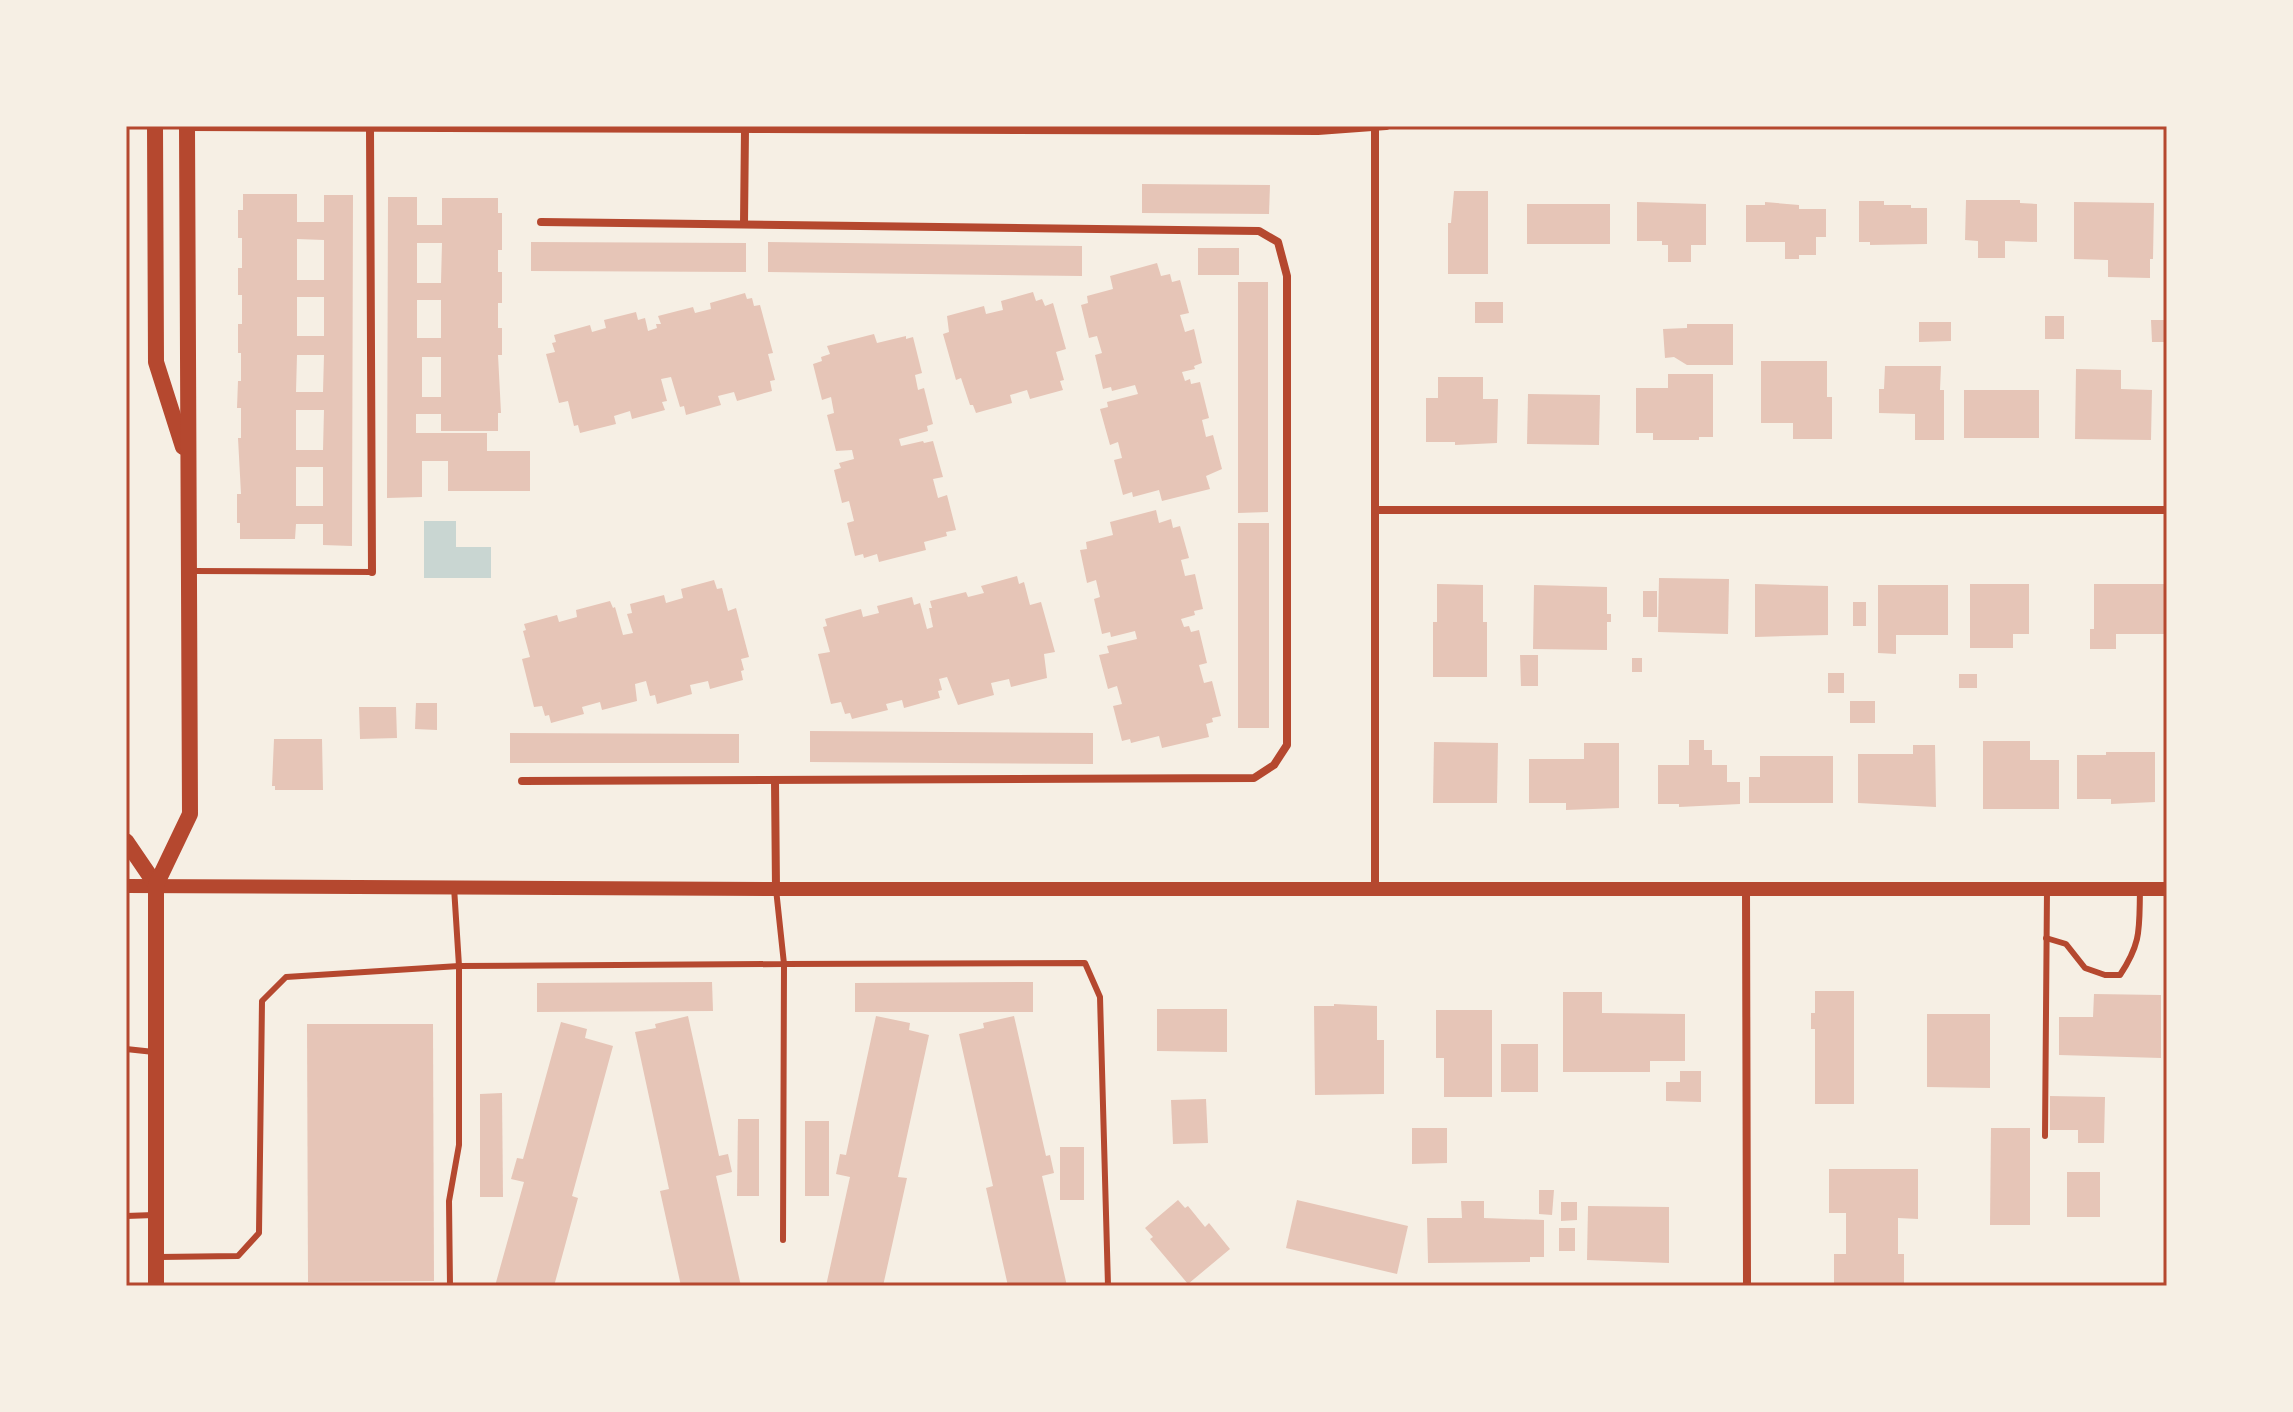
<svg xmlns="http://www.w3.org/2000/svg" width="2293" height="1412" font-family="'PT Sans Narrow',sans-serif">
	<rect width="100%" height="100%" fill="#f6efe4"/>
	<polygon fill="#c9d6d2" points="424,521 456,521 456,547 491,547 491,578 424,578"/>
	<g fill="#e6c5b7" fill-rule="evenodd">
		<polygon points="1142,184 1270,185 1269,214 1142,213"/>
		<polygon points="1454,191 1488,191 1488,274 1448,274 1448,223 1451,223"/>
		<path d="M243,194H297V222H324V195H353L352,546L323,545V524H296L295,539H240V523H237V494H241L238,438H241V408H237L238,381H241V353H238V324H242V295H238V268H242V238H238V210H243ZM297,239L324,240V280H297ZM297,297H324V336H297ZM297,355H324L323,392H296ZM296,410H324L323,450H296ZM296,467H323V506H296Z"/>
		<path d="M388,197H417V225H442V198H498V213H502V250H498V272H502V303H498V328H502V355H498L501,413H498V431H441V414H416V433H487V451H530V491H448V461H422V497L387,498ZM417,243H442L441,283H417ZM417,300H441V338H417ZM422,357H441V397H422Z"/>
		<polygon points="1966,200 2020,200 2020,203 2037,204 2037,242 2005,241 2005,258 1978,258 1978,241 1965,240"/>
		<polygon points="1859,201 1884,201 1884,205 1911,205 1911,208 1927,208 1927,244 1870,245 1870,242 1859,242"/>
		<polygon points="1637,202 1706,204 1706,245 1691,245 1691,262 1668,262 1668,245 1662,245 1662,241 1637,241"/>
		<polygon points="1765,202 1799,205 1799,209 1826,209 1826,237 1816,237 1816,255 1799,255 1799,259 1785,259 1785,242 1746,242 1746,205 1765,205"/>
		<polygon points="2074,202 2154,203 2153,259 2150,259 2150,278 2108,277 2108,260 2074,259"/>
		<rect x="1527" y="204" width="83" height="40"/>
		<polygon points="531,242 746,243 746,272 531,271"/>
		<polygon points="768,242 1082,246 1082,276 768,272"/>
		<rect x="1198" y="248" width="41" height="27"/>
		<polygon points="1157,263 1161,276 1170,274 1172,282 1180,280 1189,313 1180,315 1185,332 1194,329 1202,363 1194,366 1195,369 1182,372 1185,381 1190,379 1191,384 1200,382 1209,418 1202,420 1206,437 1213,435 1222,469 1206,476 1210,489 1162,501 1159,490 1133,497 1132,492 1123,495 1114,460 1122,458 1118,442 1110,445 1100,409 1108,407 1107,402 1138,394 1135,385 1112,391 1111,387 1103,389 1095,355 1102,353 1097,336 1089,338 1081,305 1088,303 1087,296 1113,289 1110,276"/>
		<polygon points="1238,282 1268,282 1268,512 1238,513"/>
		<polygon points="1033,292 1036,301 1042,299 1045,306 1053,303 1066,349 1056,352 1064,380 1060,381 1063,390 1030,399 1027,390 1010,395 1012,403 976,413 973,405 970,405 961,378 956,380 943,334 949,332 947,316 984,306 986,314 1003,310 1001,301"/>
		<polygon points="745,293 747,299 752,298 754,306 760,305 773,353 768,354 775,380 770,381 772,391 737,401 734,392 718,396 721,405 686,415 684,406 680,407 671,377 661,379 667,401 662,402 665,410 632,419 630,411 614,416 616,424 580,433 578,425 574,426 568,401 559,403 546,354 555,352 552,343 556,342 554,335 590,325 592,332 606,328 604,320 636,312 638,320 645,318 648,331 657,328 656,324 661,324 658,316 693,307 695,313 711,309 710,303"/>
		<rect x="1475" y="302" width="28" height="21"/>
		<rect x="2045" y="316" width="19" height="23"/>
		<polygon points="2151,320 2165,320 2166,342 2152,342"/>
		<polygon points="1919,322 1951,322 1951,341 1919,342"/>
		<polygon points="1687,324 1733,324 1733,365 1687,365 1674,357 1665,358 1663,329 1687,328"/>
		<polygon points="874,334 877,343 906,336 906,339 913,337 922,373 915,375 918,390 924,388 933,424 927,426 928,431 899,439 901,446 923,441 924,443 933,441 943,477 933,479 938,498 947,495 956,530 946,532 947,536 924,542 926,550 879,562 877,554 864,558 863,554 855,556 847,523 854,521 849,501 842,503 834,470 841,468 839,463 854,459 852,450 836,451 827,415 834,413 831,397 822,400 813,364 822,361 821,357 830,354 827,346"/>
		<polygon points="1761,361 1827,361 1827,397 1832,397 1832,439 1793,439 1793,423 1761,423"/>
		<polygon points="1885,366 1941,366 1940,390 1944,390 1944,440 1915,440 1915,414 1879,413 1879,389 1884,389"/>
		<polygon points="2076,369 2121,370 2121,389 2152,390 2151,440 2075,439"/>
		<polygon points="1668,374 1713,374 1713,437 1699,437 1699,440 1653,440 1653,433 1636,433 1636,388 1668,388"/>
		<polygon points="1438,377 1483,377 1483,399 1498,399 1497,443 1455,445 1455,442 1426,442 1426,398 1438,398"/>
		<rect x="1964" y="390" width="75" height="48"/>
		<polygon points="1528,394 1600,395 1599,445 1527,444"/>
		<polygon points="1156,510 1159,523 1171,519 1173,528 1180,526 1189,558 1181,560 1185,576 1195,574 1203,609 1194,611 1195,615 1181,619 1184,627 1189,626 1191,632 1199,630 1207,663 1199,665 1204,683 1212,681 1221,716 1212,718 1213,722 1206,724 1209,737 1162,748 1159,736 1131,743 1130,739 1122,741 1113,706 1122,704 1117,686 1108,689 1099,655 1109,653 1107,646 1137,639 1135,631 1111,637 1110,632 1102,634 1094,599 1100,597 1096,580 1087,583 1080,550 1087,549 1086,542 1113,535 1110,522"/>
		<rect x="1238" y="523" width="31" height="205"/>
		<polygon points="1017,576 1019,584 1024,582 1030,605 1041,602 1055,652 1044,654 1047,678 1011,687 1009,679 991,683 994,695 958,705 947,677 939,679 942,690 938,691 940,698 904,708 902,700 886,704 888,710 852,719 850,713 845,714 841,702 831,704 818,654 830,652 823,627 827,626 825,619 861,609 863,617 879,613 877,606 912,597 914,605 920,603 927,629 933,627 929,608 932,608 930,601 966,592 968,597 984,593 981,586"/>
		<polygon points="1659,578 1729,579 1728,634 1658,632"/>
		<polygon points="714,580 717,589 722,588 728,611 736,608 749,657 741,659 744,670 741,671 743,680 710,689 708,681 690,685 692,694 657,704 655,695 650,696 646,681 635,684 637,701 602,710 600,702 582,707 584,714 551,723 549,715 545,716 542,706 534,707 522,659 530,657 523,631 526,630 524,624 557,615 559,622 577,617 576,610 610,601 613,608 615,607 623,635 633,633 627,614 632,613 630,604 664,595 666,603 683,598 681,589"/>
		<polygon points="1437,584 1483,585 1483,622 1487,622 1487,677 1433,677 1433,622 1437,622"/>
		<polygon points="1755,584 1828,586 1828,635 1755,637"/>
		<polygon points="1970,584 2029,584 2029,634 2013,634 2013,648 1970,648"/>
		<polygon points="2094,584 2166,584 2166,634 2116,634 2116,649 2090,649 2090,629 2094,629"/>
		<polygon points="1534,585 1607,587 1607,614 1611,614 1611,622 1607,622 1607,650 1533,649"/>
		<polygon points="1878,585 1948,585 1948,635 1896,635 1896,654 1878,653"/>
		<rect x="1643" y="591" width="14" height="26"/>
		<rect x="1853" y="602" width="13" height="24"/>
		<polygon points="1520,655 1538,655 1538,686 1521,686"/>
		<rect x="1632" y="658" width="10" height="14"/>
		<rect x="1828" y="673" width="16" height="20"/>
		<rect x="1959" y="674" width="18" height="14"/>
		<rect x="1850" y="701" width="25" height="22"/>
		<polygon points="416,703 437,703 437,730 415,729"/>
		<polygon points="359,707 396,707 397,738 360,739"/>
		<polygon points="810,731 1093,733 1093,764 810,762"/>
		<polygon points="510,733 739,734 739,763 510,763"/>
		<polygon points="274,739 322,739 323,790 275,790 275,786 272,786"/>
		<polygon points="1689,740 1704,740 1704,750 1712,750 1712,765 1727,765 1727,782 1740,782 1740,804 1679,807 1679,804 1658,804 1658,765 1689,765"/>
		<polygon points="1983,741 2030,741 2030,760 2059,760 2059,809 1983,809"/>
		<polygon points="1434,742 1498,743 1497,803 1433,803"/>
		<polygon points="1584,743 1619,743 1619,808 1566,810 1566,803 1529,803 1529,759 1584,759"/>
		<polygon points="1913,745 1935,745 1936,807 1858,803 1858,754 1913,754"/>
		<polygon points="2106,752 2155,752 2155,802 2111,804 2111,799 2077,799 2077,755 2106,755"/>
		<polygon points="1760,756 1833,756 1833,803 1749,803 1749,777 1760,777"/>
		<polygon points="712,982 713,1011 537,1012 537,983"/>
		<polygon points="1033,982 1033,1012 855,1012 855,983"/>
		<polygon points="1815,991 1854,991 1854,1104 1815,1104 1815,1029 1811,1029 1811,1013 1815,1013"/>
		<polygon points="1563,992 1602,992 1602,1013 1685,1014 1685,1061 1650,1061 1650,1072 1563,1072"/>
		<polygon points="2094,994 2161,995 2161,1058 2059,1055 2059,1017 2093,1017"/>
		<polygon points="1334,1004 1377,1006 1377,1040 1384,1040 1384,1094 1315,1095 1314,1006 1334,1006"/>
		<polygon points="1157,1009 1227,1009 1227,1052 1157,1051"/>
		<polygon points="1436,1010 1492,1010 1492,1097 1444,1097 1444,1058 1436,1058"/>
		<polygon points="1927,1014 1990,1014 1990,1088 1927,1087"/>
		<polygon points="688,1016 719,1156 728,1154 732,1172 716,1176 741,1286 681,1286 660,1191 669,1189 635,1032 656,1028 655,1024"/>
		<polygon points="876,1016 910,1023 909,1030 929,1035 898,1177 907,1178 883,1286 826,1286 850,1177 836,1174 840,1154 846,1155"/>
		<polygon points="1014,1016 1046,1156 1050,1155 1054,1173 1042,1176 1067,1286 1008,1286 986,1188 993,1186 959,1034 984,1028 983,1023"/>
		<polygon points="561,1022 587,1029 585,1038 613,1046 572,1196 578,1198 554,1286 495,1286 524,1182 511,1179 517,1158 523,1159"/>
		<polygon points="307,1024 433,1024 434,1281 308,1282"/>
		<rect x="1501" y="1044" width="37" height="48"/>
		<polygon points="1680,1071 1701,1071 1701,1102 1666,1101 1666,1082 1680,1082"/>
		<polygon points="502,1093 503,1197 480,1197 480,1094"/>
		<polygon points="2050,1096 2105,1097 2104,1143 2078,1143 2078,1130 2050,1130"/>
		<polygon points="1206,1099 1208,1143 1173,1144 1171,1100"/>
		<polygon points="738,1119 759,1119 759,1196 737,1196"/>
		<rect x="805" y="1121" width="24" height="75"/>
		<polygon points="1412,1128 1447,1128 1447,1163 1412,1164"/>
		<polygon points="1991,1128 2030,1128 2030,1225 1990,1225"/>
		<rect x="1060" y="1147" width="24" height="53"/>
		<polygon points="1829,1169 1918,1169 1918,1219 1898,1218 1898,1254 1904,1254 1904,1286 1834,1286 1834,1254 1846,1254 1846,1213 1829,1213"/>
		<rect x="2067" y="1172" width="33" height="45"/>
		<polygon points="1539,1190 1554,1190 1552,1215 1539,1214"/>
		<polygon points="1178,1200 1185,1208 1188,1206 1205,1227 1209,1223 1230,1249 1188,1284 1150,1239 1153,1237 1145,1228"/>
		<polygon points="1297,1200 1408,1226 1397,1274 1286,1248"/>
		<polygon points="1461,1201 1484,1201 1484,1218 1544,1220 1544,1257 1530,1257 1530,1262 1428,1263 1427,1218 1462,1218"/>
		<polygon points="1561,1202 1577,1202 1577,1220 1561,1221"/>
		<polygon points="1588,1206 1669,1207 1669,1263 1587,1260"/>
		<rect x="1559" y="1228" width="16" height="23"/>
	</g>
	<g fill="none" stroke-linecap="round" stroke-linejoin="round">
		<g stroke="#b5482f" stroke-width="6">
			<polyline points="192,571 372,572"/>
			<path d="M2046,938L2066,944L2085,968L2105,975H2120C2142,942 2139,928 2140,891"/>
			<polyline points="126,1049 154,1052"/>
			<polyline points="2045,1136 2047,889"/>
			<polyline points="126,1216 154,1215"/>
			<polyline points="783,1240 784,964 1085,963 1100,997 1108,1286"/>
			<polyline points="159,1257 238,1256 259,1233 262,1001 286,977 459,966 784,964 776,889"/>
			<polyline points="450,1286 449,1201 459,1145 459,966 454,887"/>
		</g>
		<g stroke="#b5482f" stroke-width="8">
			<polyline points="187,127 1318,131 1386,126"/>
			<polyline points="370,128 372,572"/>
			<polyline points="744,223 745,129"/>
			<polyline points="1376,510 2167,510"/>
			<polyline points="522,781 1254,778 1274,765 1287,745 1287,276 1278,242 1259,231 541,222"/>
			<polyline points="775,781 776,889"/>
			<polyline points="1375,888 1375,126"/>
			<polyline points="1746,888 1747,1286"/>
		</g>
		<polyline stroke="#b5482f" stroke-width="14" points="126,886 776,889 2167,889"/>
		<g stroke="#b5482f" stroke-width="16">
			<polyline points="155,126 156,362 183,447"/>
			<polyline points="126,841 156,885"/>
			<polyline points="156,1286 156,885 190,814 187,126"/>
		</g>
	</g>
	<rect width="2293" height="1412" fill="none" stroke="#f6efe4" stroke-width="256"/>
	<rect x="128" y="128" width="2037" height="1156" fill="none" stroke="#b5482f" stroke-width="3"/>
</svg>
